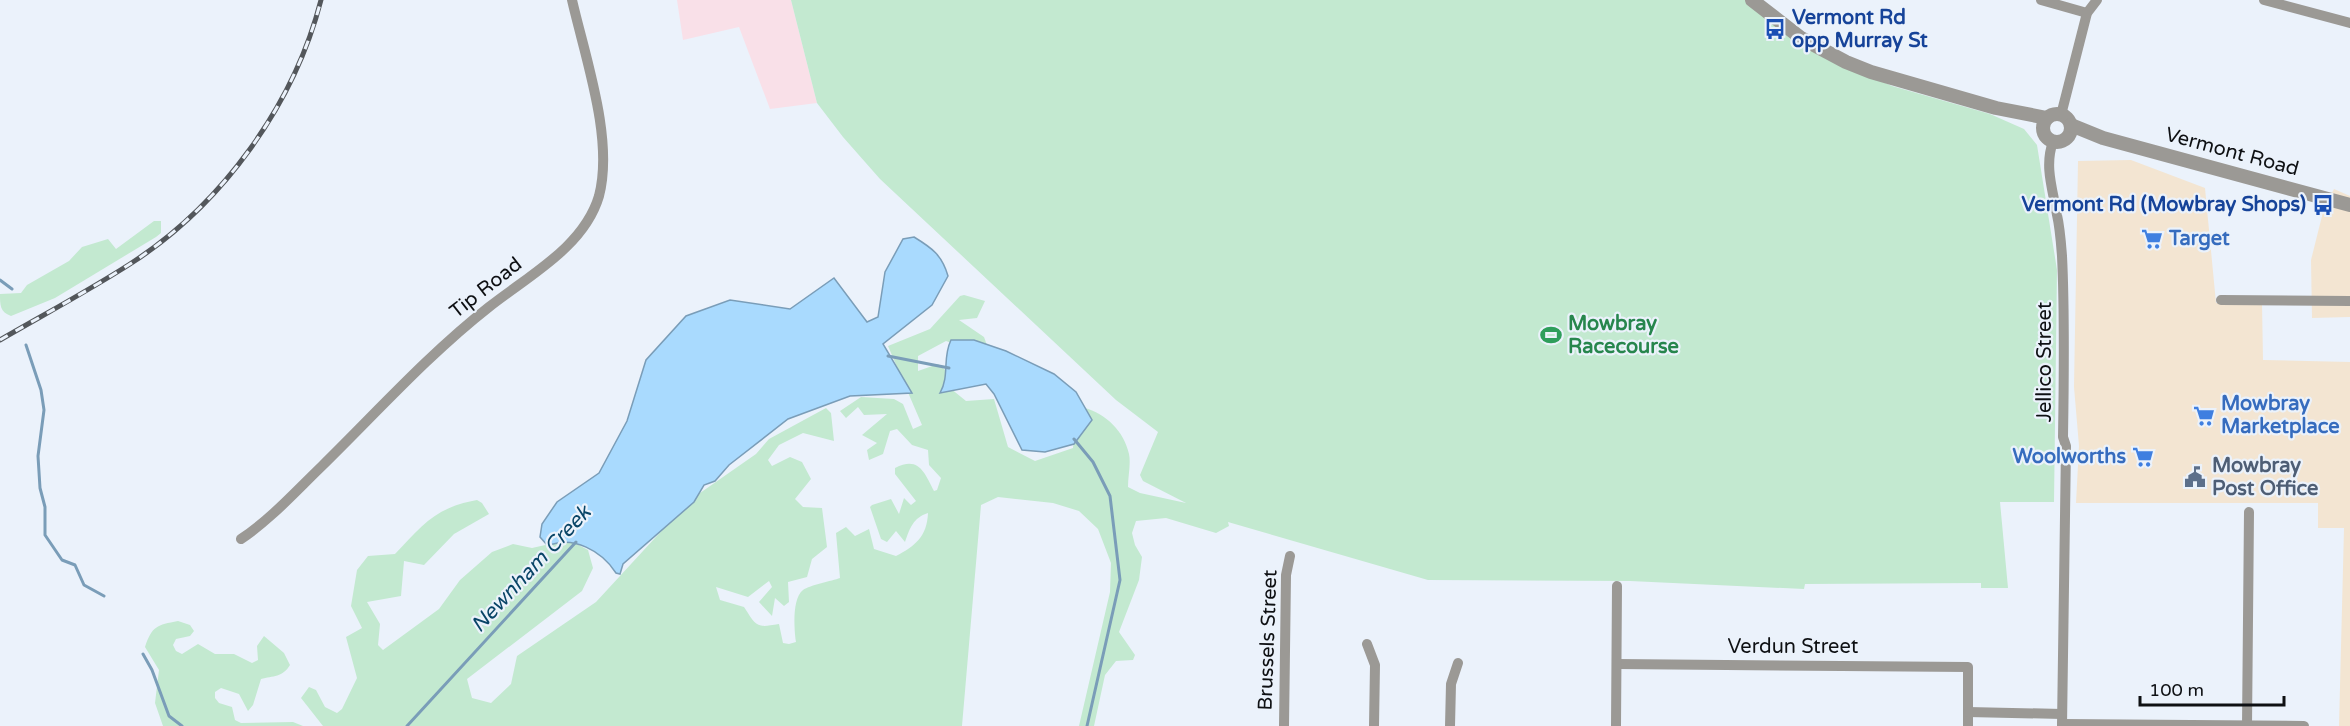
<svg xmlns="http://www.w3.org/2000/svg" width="2350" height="726" font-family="'Varela Round',sans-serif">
	<rect width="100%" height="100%" fill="#ebf2fb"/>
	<g fill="#f3e5d2">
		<polygon points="2131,160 2205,188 2216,303 2262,304 2263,360 2350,362 2350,726 2339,726 2344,528 2318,528 2318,503 2076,503 2079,446 2074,387 2078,161"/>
		<polygon points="2334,189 2350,196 2350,317 2312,318 2311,260 2324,208"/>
	</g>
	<polygon fill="#f9e0e8" points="677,0 791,0 817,103 770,109 739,27 683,40"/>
	<g fill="#c3e9d0">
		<path d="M791,0H1746L1810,47L1892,86L1990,114L2024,129L2037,145L2057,270L2054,502H2000L2008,588H1981V583L1805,584L1804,589L1630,581L1428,580L1228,522L1229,526L1216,533L1166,518L1136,521L1132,533L1135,545L1142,557L1139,580L1119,632L1135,655L1133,660L1116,661L1105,675L1094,726H1079L1110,592L1111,563L1098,529L1079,511L1053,503L998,497L981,505L962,726H323L301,698L309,687L316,690L325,707L337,713L342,709L357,678L346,637L362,628L351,606L357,570L368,556L395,554C423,525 434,508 477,500L482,503L489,514L454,534L424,565L404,561L401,596L367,602L380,624L378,645L383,650L439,609L460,580L492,552L513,544L532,548L563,541L575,543L588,550L593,568L582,591L467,679L472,698L491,703L511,684L517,656L596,602L690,500L756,454L769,439L826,408L831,413L834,441L803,433L779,445L768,460L772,466L790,457L802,462L811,479L795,499L803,507L822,508L827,547L812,559L807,577L788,582L789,602L784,606L775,598L772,616L759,602L772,587L769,581L748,597L716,587L720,600L744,607C757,627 756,628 779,624L783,643L789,644L796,642C794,630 792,598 803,590C810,585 832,581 840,578L836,533L846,527L855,536L869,529L874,549L896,556C915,546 927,537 928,513C913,518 910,528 905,542L896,531L887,542L881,539L870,507L872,505L891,499L899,514L904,498L911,505L916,501L895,474V468C919,456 924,472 934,491L937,490L941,478L929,465L928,450L912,445L897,429L890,431L883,454L869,460L867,450L877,443L862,435L887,414L864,415L858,407L846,418L840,411L861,397L894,399L903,404L913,429L922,425L888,346L930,329L960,296L964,295L985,301L977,318L959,320L984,337L988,348L980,353L946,341L918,356V371L938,364L950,374V388L966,401L994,399L1008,447L1035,461L1073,448L1075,422L1085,408C1106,414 1124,431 1129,454C1131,464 1128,476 1128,487L1140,493L1186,503L1143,481L1140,475L1158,432L1116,400L880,179L843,137L817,103Z"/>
		<path d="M154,221H161V233L156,237L55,298L11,316C0,312 0,305 0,294L21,293L27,285L69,261L82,247L108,239L116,249Z"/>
		<path d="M178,621L190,625L194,631L190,636L176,639L173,645L176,651L182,654L198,644L215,654H234L252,663L258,660L257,646L264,636L284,653L290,665C283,677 273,676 261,679L253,705L248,711L239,694L221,688L215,692V698L219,703L232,707L235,720L241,723L293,722L303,726H163L155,703L159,670L145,647C152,626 157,625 178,621Z"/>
	</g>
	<g fill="#a9dafe" stroke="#7a9db8" stroke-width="1.5">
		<path d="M914,237C932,248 942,255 948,276L932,305L883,344L912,393L850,396L788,419L729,465L715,481L704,485L694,502L623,564L620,574L616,573C602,551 573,535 548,546L540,537L542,524L557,502L599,473L627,421L646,360L686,316L730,300L790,309L834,278L867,322L878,317L885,272L903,239Z"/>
		<path d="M951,340H974L1006,351L1054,374L1076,392L1092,420L1074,444L1045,452L1022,450L994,394L986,384L940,393C950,375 942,358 951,340Z"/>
	</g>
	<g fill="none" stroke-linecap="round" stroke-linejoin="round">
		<g stroke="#7a9db8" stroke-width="3">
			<polyline points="0,280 12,289"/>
			<polyline points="26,345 41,390 44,410 38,456 40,488 45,507 45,535 62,560 75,565 84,585 104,596"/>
			<polyline points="888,356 949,368"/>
			<polyline points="1074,439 1093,462 1110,496 1120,580 1087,726"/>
			<polyline points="143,654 152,670 169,716 182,726"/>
			<polyline points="407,726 576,542"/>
		</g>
		<g stroke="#9b9995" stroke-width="10">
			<polyline points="2041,0 2087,13"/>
			<polyline points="2264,0 2350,23"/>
			<polyline points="2061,115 2087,13 2097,0"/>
			<path d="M2053,142C2044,166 2053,190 2057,215C2060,228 2061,243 2062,256C2065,316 2064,377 2063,437L2066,446L2062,726"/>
			<polyline points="2221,300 2350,301"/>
			<path d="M241,539C271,519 296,491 322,466C377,412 429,354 489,307C528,276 584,247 599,196C614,139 585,57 572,0"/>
			<polyline points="1367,644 1375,665 1374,726"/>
			<polyline points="1617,664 1968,667 1968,726"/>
			<polyline points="1968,712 2062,714"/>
			<polyline points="2062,724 2304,726"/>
			<polyline points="1284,726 1286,575 1290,556"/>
			<polyline points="1450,726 1451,684 1458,663"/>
			<polyline points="1616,726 1617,586"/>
			<polyline points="2247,726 2249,512"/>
		</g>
		<g stroke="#9b9995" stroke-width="14">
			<polyline points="1752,0 1801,38 1846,62 1871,72 1996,108 2047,118"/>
			<circle cx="2057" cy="128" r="14"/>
			<polyline points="2071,125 2103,138 2350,205"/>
		</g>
		<defs>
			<path id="rail" d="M0,340C43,315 88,291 130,264C222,205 294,105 321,0"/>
		</defs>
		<use href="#rail" stroke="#53575b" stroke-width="5"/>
		<use href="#rail" stroke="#ebf2fb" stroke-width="3" stroke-dasharray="9" stroke-linecap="butt"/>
	</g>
	<defs>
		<symbol id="bus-bare" viewBox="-9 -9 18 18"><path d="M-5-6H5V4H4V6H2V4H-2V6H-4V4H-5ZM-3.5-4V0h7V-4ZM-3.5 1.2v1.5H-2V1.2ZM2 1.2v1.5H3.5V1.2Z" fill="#1a4fb4" stroke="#ebf2fb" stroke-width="2.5" paint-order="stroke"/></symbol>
		<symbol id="supermarket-bare" viewBox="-9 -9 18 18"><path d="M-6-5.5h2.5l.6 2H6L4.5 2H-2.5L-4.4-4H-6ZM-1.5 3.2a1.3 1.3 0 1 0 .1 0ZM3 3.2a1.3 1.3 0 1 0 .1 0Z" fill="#3f7fe0" stroke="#ebf2fb" stroke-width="2.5" paint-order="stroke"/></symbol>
		<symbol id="stadium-bare" viewBox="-9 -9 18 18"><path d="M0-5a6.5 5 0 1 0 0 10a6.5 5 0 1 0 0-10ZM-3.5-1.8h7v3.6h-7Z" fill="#2e9e5b" stroke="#ebf2fb" stroke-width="2.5" paint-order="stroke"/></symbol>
		<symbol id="civic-bare" viewBox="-9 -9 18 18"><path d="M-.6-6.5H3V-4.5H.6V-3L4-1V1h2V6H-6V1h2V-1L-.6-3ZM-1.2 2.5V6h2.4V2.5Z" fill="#5c6f8a" stroke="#ebf2fb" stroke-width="2.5" paint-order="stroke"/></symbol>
	</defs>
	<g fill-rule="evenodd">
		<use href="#bus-bare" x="1760" y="14" width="30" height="30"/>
		<use href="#bus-bare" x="2308" y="190" width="30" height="30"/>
		<use href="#supermarket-bare" x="2137" y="224" width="30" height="30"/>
		<use href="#stadium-bare" x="1536" y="320" width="30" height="30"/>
		<use href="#supermarket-bare" x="2189" y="401" width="30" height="30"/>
		<use href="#supermarket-bare" x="2128" y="442" width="30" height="30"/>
		<use href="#civic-bare" x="2180" y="462" width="30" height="30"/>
	</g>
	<g text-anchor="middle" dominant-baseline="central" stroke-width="4.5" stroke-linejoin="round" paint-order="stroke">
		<g font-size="20" font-weight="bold" fill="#164399" stroke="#ebf2fb" text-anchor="start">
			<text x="1792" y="18">Vermont Rd<tspan x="1792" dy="23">opp Murray St</tspan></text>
			<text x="2306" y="205" text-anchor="end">Vermont Rd (Mowbray Shops)</text>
		</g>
		<g font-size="20" fill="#0e1013" stroke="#ebf2fb">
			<text transform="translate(2232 152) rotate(15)">Vermont Road</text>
			<text transform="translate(486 288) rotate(-38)">Tip Road</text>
			<text transform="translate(2045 362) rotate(-90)">Jellico Street</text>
			<text transform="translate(1268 640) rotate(-88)">Brussels Street</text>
			<text x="1793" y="647">Verdun Street</text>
		</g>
		<g font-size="20" font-weight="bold" fill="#366cbe" stroke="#ebf2fb" text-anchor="start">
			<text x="2169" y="239">Target</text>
			<text x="2221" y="404">Mowbray<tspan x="2221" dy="23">Marketplace</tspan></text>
			<text x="2126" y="457" text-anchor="end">Woolworths</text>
		</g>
		<g font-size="20" font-weight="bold" fill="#27864d" stroke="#ebf2fb" text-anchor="start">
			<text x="1568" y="324">Mowbray<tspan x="1568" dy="23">Racecourse</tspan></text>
		</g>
		<g font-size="20" font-weight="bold" fill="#4e5e75" stroke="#ebf2fb" text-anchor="start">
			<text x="2212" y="466">Mowbray<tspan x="2212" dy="23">Post Office</tspan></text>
		</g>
		<g font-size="21" font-style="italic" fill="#094567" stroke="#ebf2fb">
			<text transform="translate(531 569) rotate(-47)">Newnham Creek</text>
		</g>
	</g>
	<path d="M2140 696v9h144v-9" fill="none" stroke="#0e1013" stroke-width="3"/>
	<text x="2149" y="696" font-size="18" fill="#0e1013" stroke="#ebf2fb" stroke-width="4.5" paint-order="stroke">100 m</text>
</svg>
